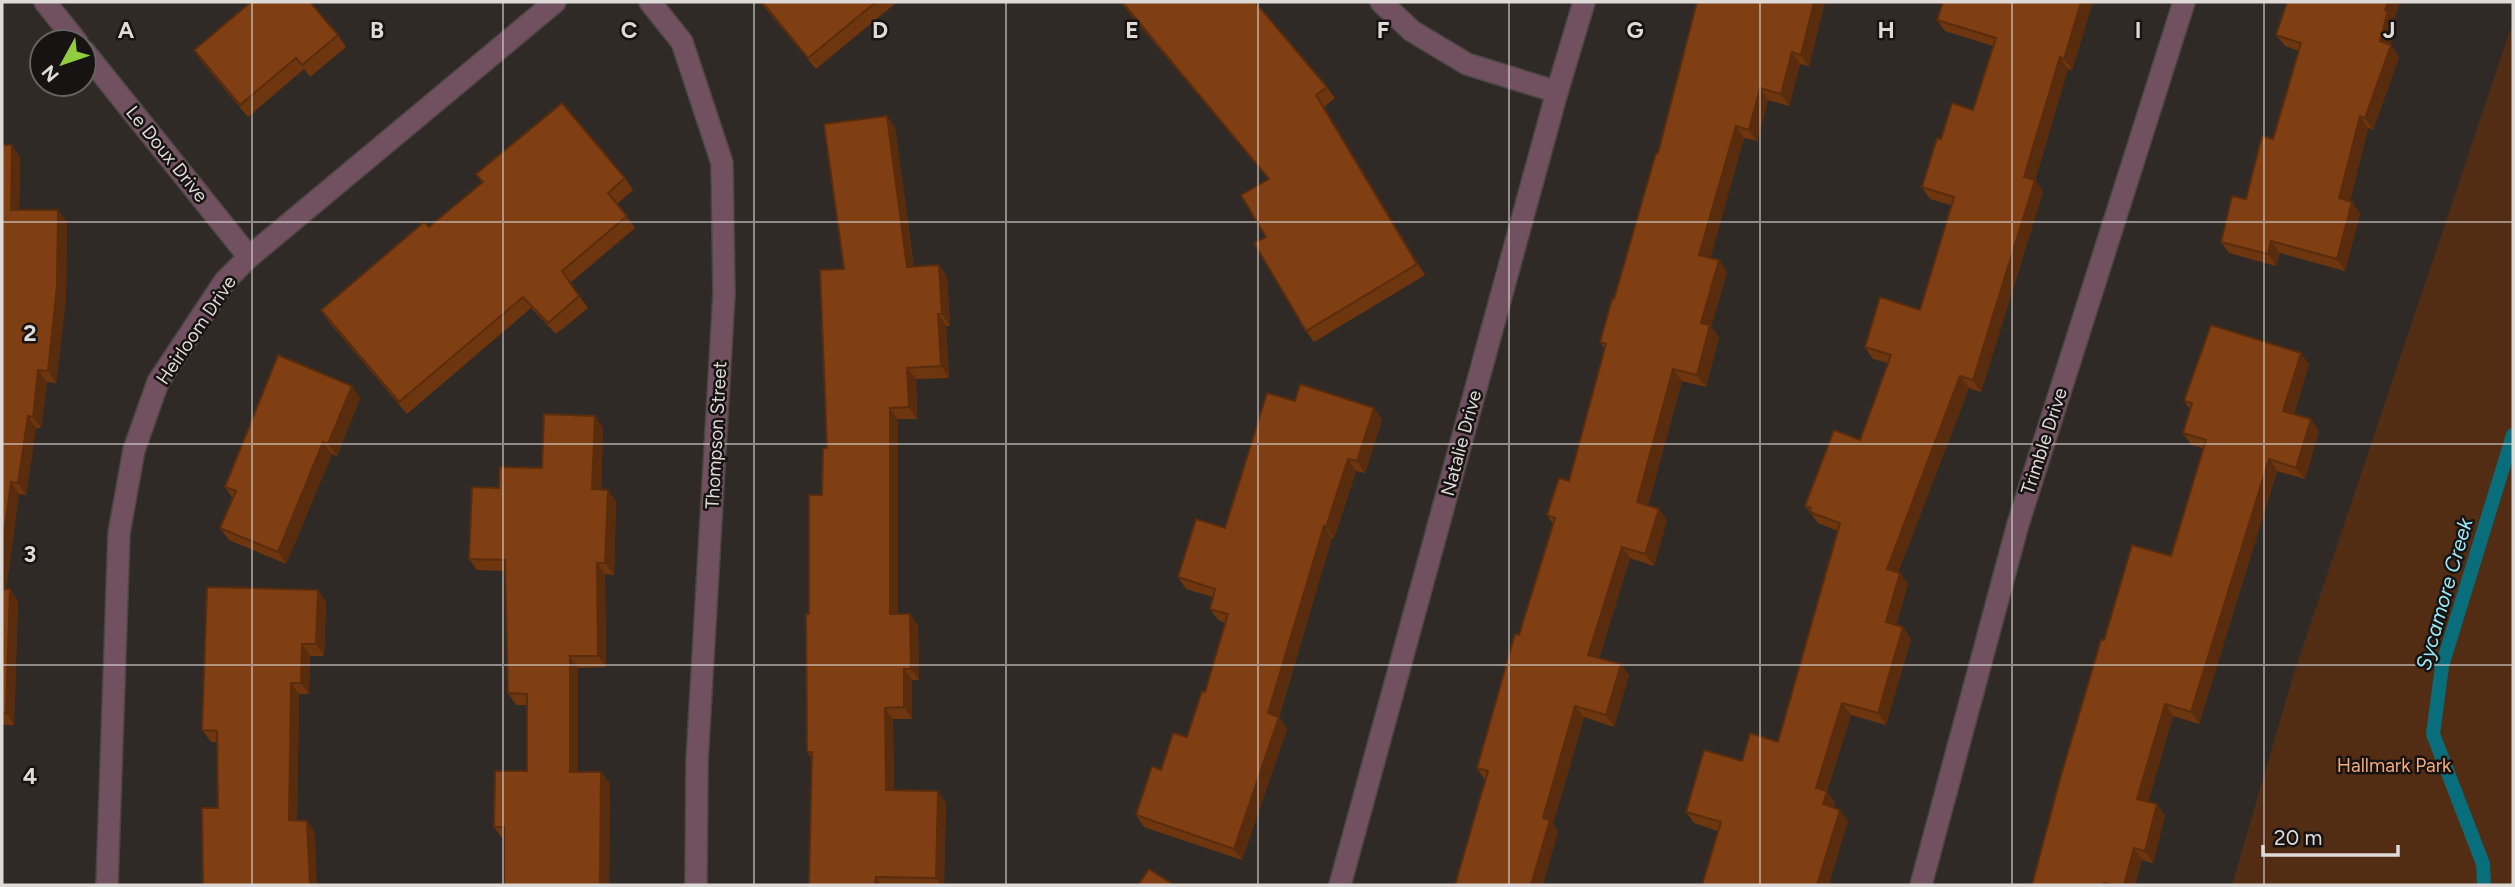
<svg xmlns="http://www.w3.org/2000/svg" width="2515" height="887" font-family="Figtree,sans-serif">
	<rect width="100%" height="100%" fill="#302a27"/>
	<polygon fill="#532c14" points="2513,22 2513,885 2232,885 2293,676"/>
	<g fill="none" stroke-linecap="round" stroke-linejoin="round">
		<polyline stroke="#096e7b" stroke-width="14" points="2484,885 2483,864 2433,734 2442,666 2513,435"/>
		<defs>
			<g id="minor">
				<polyline points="45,2 77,42"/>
				<polyline points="650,2 682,42 722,163 724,294 697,761 696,885"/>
				<polyline points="1381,2 1412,31 1467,64 1557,92"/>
				<polyline points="84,51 249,257"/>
				<polyline points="107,885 119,533 134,450 158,382 225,281 249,257 555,2"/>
				<polyline points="1340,885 1557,92 1584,2"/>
				<polyline points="1921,885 2018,524 2184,2"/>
			</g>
		</defs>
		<use href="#minor" stroke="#4c4643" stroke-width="24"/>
		<use href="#minor" stroke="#715160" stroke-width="21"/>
	</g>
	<g fill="#6d360f">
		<polygon points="760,2 897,2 816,69"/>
		<polygon points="1120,2 1255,2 1327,87 1335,98 1324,107 1425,275 1314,342 1306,331 1266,237 1268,179"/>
		<polygon points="1825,2 1809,66 1800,64 1789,106 1768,100 1757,141 1744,138 1710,258 1719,260 1727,272 1711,327 1719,337 1706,387 1682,381 1648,505 1667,520 1654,566 1630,558 1599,658 1629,675 1614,727 1584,717 1553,824 1558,832 1485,780 1477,768 1553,524 1547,515 1569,481 1605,349 1600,342 1658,153"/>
		<polygon points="1943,2 2093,2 2072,70 2068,69 2035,180 2043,192 1981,392 1969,388 1898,572 1900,573 1908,584 1896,625 1903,627 1911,639 1886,725 1851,715 1827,791 1835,803 1833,808 1848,821 1718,831 1694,823 1686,812 1742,761 1778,742 1838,531 1818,523 1805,506 1860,440 1888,363 1873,359 1865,347 1920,310 1951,205 1930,199 1922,187 1941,139 1973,110 1993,46 1945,31 1937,20"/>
		<polygon points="2287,2 2400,2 2394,20 2396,22 2390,45 2399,57 2373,130 2368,128 2350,201 2352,202 2360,214 2345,271 2280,253 2276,266 2229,253 2221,242 2246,199 2273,139 2299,51 2285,46 2276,35"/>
		<polygon points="338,35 346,47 310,77 304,69 248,117 202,62 194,50"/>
		<polygon points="895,127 914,267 939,265 947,277 950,326 946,326 949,378 916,379 917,419 898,419 898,614 918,625 919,680 912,680 912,719 893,719 894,790 946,803 944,885 809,885 812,758 807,752 809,614 822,495 844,269"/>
		<polygon points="2,145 20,157 19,210 67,222 66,298 56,383 47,382 41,428 36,428 26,495 19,494 6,589 18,601 14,725 2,725"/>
		<polygon points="476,174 625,178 633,190 617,204 635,228 570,283 588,308 556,334 531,308 407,414 329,322 321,310 429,227 482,183"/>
		<polygon points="2309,364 2294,414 2319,431 2305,479 2277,471 2199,724 2173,716 2148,802 2165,815 2153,863 2142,860 2135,885 2032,885 2104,640 2171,556 2203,448 2191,445 2183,433 2190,409 2184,401"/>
		<polygon points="360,398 337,456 332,454 286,564 229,540 220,528 233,499 225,487"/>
		<polygon points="1295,401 1374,408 1382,420 1365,473 1356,471 1334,538 1332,538 1279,717 1287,729 1242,860 1144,827 1136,815 1187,737 1205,692 1225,623 1218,620 1210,609 1213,597 1186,589 1178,577 1225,528"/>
		<polygon points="603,428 601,490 616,501 614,575 605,574 606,667 578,668 578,772 601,772 610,784 609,885 504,885 504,839 503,839 494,827 527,771 527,705 516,705 508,693 505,571 477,570 469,559 499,488 542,468"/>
		<polygon points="318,590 326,602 324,656 310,656 309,694 299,694 297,821 307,821 315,833 218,808 217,742 211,742 202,730"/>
	</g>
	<g fill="#592c0d">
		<polygon points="1814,2 1825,2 1809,66 1801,55"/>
		<polygon points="2081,2 2093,2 2072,70 2064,59"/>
		<polygon points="2388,2 2400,2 2394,20 2396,22 2388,53 2380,41 2385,10"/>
		<polygon points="2391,45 2399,57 2373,130 2365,118"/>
		<polygon points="1792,52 1800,64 1789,106 1781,94"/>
		<polygon points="2060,57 2068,69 2032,188 2024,177"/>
		<polygon points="1760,88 1768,100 1757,141 1749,130"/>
		<polygon points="1316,95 1324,107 1425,275 1417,264"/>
		<polygon points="887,116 895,127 915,278 907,267"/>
		<polygon points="2360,116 2368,128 2348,210 2339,198"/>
		<polygon points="1736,126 1744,138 1708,267 1699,255"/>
		<polygon points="12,145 20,157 19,221 11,210"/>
		<polygon points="2035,180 2043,192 1981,392 1973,380"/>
		<polygon points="2352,202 2360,214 2345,271 2337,259"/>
		<polygon points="58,210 67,222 66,298 56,383 48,371"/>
		<polygon points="2271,241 2280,253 2276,266 2268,254"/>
		<polygon points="1719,260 1727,272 1711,327 1719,337 1706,387 1697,375 1701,323"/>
		<polygon points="939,265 947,277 950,326 942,314"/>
		<polygon points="938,314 946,326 949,378 941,366"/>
		<polygon points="2301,353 2309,364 2291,422 2283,411"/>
		<polygon points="907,368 916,379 917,419 909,407"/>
		<polygon points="1673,369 1682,381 1645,514 1637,502"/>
		<polygon points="38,370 47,382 41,428 33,417"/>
		<polygon points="1960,376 1969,388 1895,581 1887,569"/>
		<polygon points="352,386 360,398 337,456 328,444"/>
		<polygon points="890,408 898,419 898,626 890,614"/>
		<polygon points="1374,408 1382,420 1365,473 1357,461"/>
		<polygon points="28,416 36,428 26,495 18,483"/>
		<polygon points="595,416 603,428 601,501 592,489"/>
		<polygon points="2311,419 2319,431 2305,479 2296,468"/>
		<polygon points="323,442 332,454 286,564 278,552"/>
		<polygon points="1348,459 1356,471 1334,538 1326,527"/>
		<polygon points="2269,459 2277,471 2199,724 2191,712"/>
		<polygon points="11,482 19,494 4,600 2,597 2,550"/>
		<polygon points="608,490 616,501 614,575 605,563"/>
		<polygon points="1659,509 1667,520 1654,566 1645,554"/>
		<polygon points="1324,526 1332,538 1276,725 1268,713"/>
		<polygon points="1622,547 1630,558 1597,666 1588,655"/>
		<polygon points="597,563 605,574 606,667 598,656"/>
		<polygon points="1900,573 1908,584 1894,634 1886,622"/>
		<polygon points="10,589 18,601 14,725 6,713"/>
		<polygon points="318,590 326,602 324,656 316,644"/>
		<polygon points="910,614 918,625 919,680 911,669"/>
		<polygon points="1903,627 1911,639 1886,725 1878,713"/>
		<polygon points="302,644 310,656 309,694 301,683"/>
		<polygon points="570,656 578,668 578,783 570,772"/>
		<polygon points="1621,664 1629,675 1614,727 1606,715"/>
		<polygon points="904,669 912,680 912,719 904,707"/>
		<polygon points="291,683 299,694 297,832 289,820"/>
		<polygon points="1842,703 1851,715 1824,799 1816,788"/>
		<polygon points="2165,704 2173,716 2146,810 2137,799"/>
		<polygon points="1575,706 1584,717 1553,824 1558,832 1543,885 1531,885 1543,818"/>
		<polygon points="885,708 893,719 894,801 886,790"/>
		<polygon points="1279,717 1287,729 1242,860 1234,849"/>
		<polygon points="601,772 610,784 609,885 600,885"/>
		<polygon points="938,791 946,803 944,885 941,885 936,878"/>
		<polygon points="1827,791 1835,803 1831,816 1823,804"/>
		<polygon points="2157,804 2165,815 2153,863 2145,851"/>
		<polygon points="1840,810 1848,821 1829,885 1817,885"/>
		<polygon points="307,821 315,833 317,885 310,885"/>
		<polygon points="2134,848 2142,860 2135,885 2124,885"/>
		<polygon points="876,877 881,885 875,885"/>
	</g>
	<g fill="#7f3f12" stroke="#592c0d" stroke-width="2">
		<polygon points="251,2 310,2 338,35 302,65 296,58 240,105 194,50"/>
		<polygon points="762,2 876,2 808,58"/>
		<polygon points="1122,2 1255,2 1327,87 1316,95 1417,264 1306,331 1254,243 1266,237 1241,195 1269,179"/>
		<polygon points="1697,2 1814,2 1801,55 1792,52 1781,94 1760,88 1749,130 1736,126 1699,255 1719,260 1701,323 1710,325 1697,375 1673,369 1637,502 1659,509 1645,554 1622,547 1588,655 1621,664 1606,715 1575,706 1543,818 1550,820 1531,885 1455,885 1488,771 1477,768 1515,634 1519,635 1555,518 1547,515 1559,478 1569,481 1606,344 1600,342 1612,299 1614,299 1656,153 1658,153"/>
		<polygon points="1943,2 2081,2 2064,59 2060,57 2024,177 2035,180 1973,380 1960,376 1887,569 1900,573 1886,622 1903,627 1878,713 1842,703 1816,788 1827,791 1823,804 1840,810 1817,885 1702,885 1721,822 1686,812 1704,750 1742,761 1750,733 1778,742 1840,523 1810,512 1811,508 1805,506 1834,430 1860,440 1891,355 1865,347 1880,297 1920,310 1954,197 1922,187 1937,138 1941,139 1952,103 1973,110 1996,38 1937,20"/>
		<polygon points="2287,2 2388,2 2385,10 2388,11 2380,41 2391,45 2365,118 2360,116 2339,198 2352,202 2337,259 2271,241 2268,254 2221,242 2232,196 2246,199 2262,136 2273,139 2301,43 2276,35"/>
		<polygon points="562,103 625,178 608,193 627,216 562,271 579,296 548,323 523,297 399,402 321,310 424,222 429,227 483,182 476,174"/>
		<polygon points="887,116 907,267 939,265 942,314 938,314 941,366 907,368 909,407 890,408 890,614 910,614 911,669 904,669 904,707 885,708 886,790 938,791 936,878 876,877 875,885 809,885 812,752 807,752 806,614 809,614 809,495 822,495 823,448 827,448 820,270 844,269 824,124"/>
		<polygon points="2,145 12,145 11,210 58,210 57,286 48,371 38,370 33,417 28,416 18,483 11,482 2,550"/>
		<polygon points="2211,325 2301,353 2283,411 2311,419 2296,468 2269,459 2191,712 2165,704 2137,799 2157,804 2145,851 2134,848 2124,885 2114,885 2104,883 2104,885 2032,885 2060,779 2101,640 2104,640 2132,545 2171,556 2206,440 2183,433 2192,403 2184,401"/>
		<polygon points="278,355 352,386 328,444 323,442 278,552 220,528 236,491 225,487"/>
		<polygon points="1300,384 1374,408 1357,461 1348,459 1326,527 1324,526 1268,713 1279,717 1234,849 1136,815 1152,766 1161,770 1173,733 1187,737 1202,691 1205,692 1228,614 1210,609 1215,589 1178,577 1196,519 1225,528 1267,393 1295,401"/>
		<polygon points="544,414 595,416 592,489 608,490 605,563 597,563 598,656 570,656 570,772 601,772 600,885 504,885 504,827 494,827 495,771 527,771 527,694 508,693 505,560 469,559 472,487 499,488 500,467 542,468"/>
		<polygon points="207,587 318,590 316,644 302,644 301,683 291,683 289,820 307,821 310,885 203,885 202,808 218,808 217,731 202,730"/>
		<polygon points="2,589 10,589 6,713 2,713"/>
		<polygon points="1149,869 1174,885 1138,885"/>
	</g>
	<path fill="none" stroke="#dedad8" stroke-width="2" stroke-opacity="0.55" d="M252,2V885M503,2V885M754,2V885M1006,2V885M1258,2V885M1509,2V885M1760,2V885M2012,2V885M2264,2V885M2,222H2513M2,444H2513M2,665H2513"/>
	<g text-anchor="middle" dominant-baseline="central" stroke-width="5" stroke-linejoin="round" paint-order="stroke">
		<g font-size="19" fill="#dedad8" stroke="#161312">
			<text transform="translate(167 154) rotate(51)">Le Doux Drive</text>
			<text transform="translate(196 330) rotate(-56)">Heirloom Drive</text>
			<text transform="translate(716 435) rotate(-87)">Thompson Street</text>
			<text transform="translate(2044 441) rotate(-72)">Trimble Drive</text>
			<text transform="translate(1461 443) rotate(-75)">Natalie Drive</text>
		</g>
		<g font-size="19" fill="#f5aa7d" stroke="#161312">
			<text x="2394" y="765">Hallmark Park</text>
		</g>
		<g font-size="21" font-style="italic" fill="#99e9f6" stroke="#161312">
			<text transform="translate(2444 594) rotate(-74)">Sycamore Creek</text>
		</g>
	</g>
	<g font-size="23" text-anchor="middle" font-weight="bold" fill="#dedad8" stroke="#161312" stroke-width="5" stroke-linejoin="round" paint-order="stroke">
		<text x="126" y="38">A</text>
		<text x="377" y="38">B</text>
		<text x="629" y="38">C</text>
		<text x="880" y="38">D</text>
		<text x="1132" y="38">E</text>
		<text x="1383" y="38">F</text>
		<text x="1635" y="38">G</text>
		<text x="1886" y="38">H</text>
		<text x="2138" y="38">I</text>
		<text x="2389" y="38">J</text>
		<text x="30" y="341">2</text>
		<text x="30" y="562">3</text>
		<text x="30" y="784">4</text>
	</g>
	<rect width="2515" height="887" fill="none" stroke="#dedad8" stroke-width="7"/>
	<g transform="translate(63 63) rotate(230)"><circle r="33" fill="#161312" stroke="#666361" stroke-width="2"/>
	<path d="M0-5L12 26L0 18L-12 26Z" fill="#91cd3f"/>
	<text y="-10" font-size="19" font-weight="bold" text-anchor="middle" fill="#dedad8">N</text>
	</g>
	<path d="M2263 845v10h135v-10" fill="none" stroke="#dedad8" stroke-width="3.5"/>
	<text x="2274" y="845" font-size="21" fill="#dedad8" stroke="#161312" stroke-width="5" paint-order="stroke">20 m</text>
</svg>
